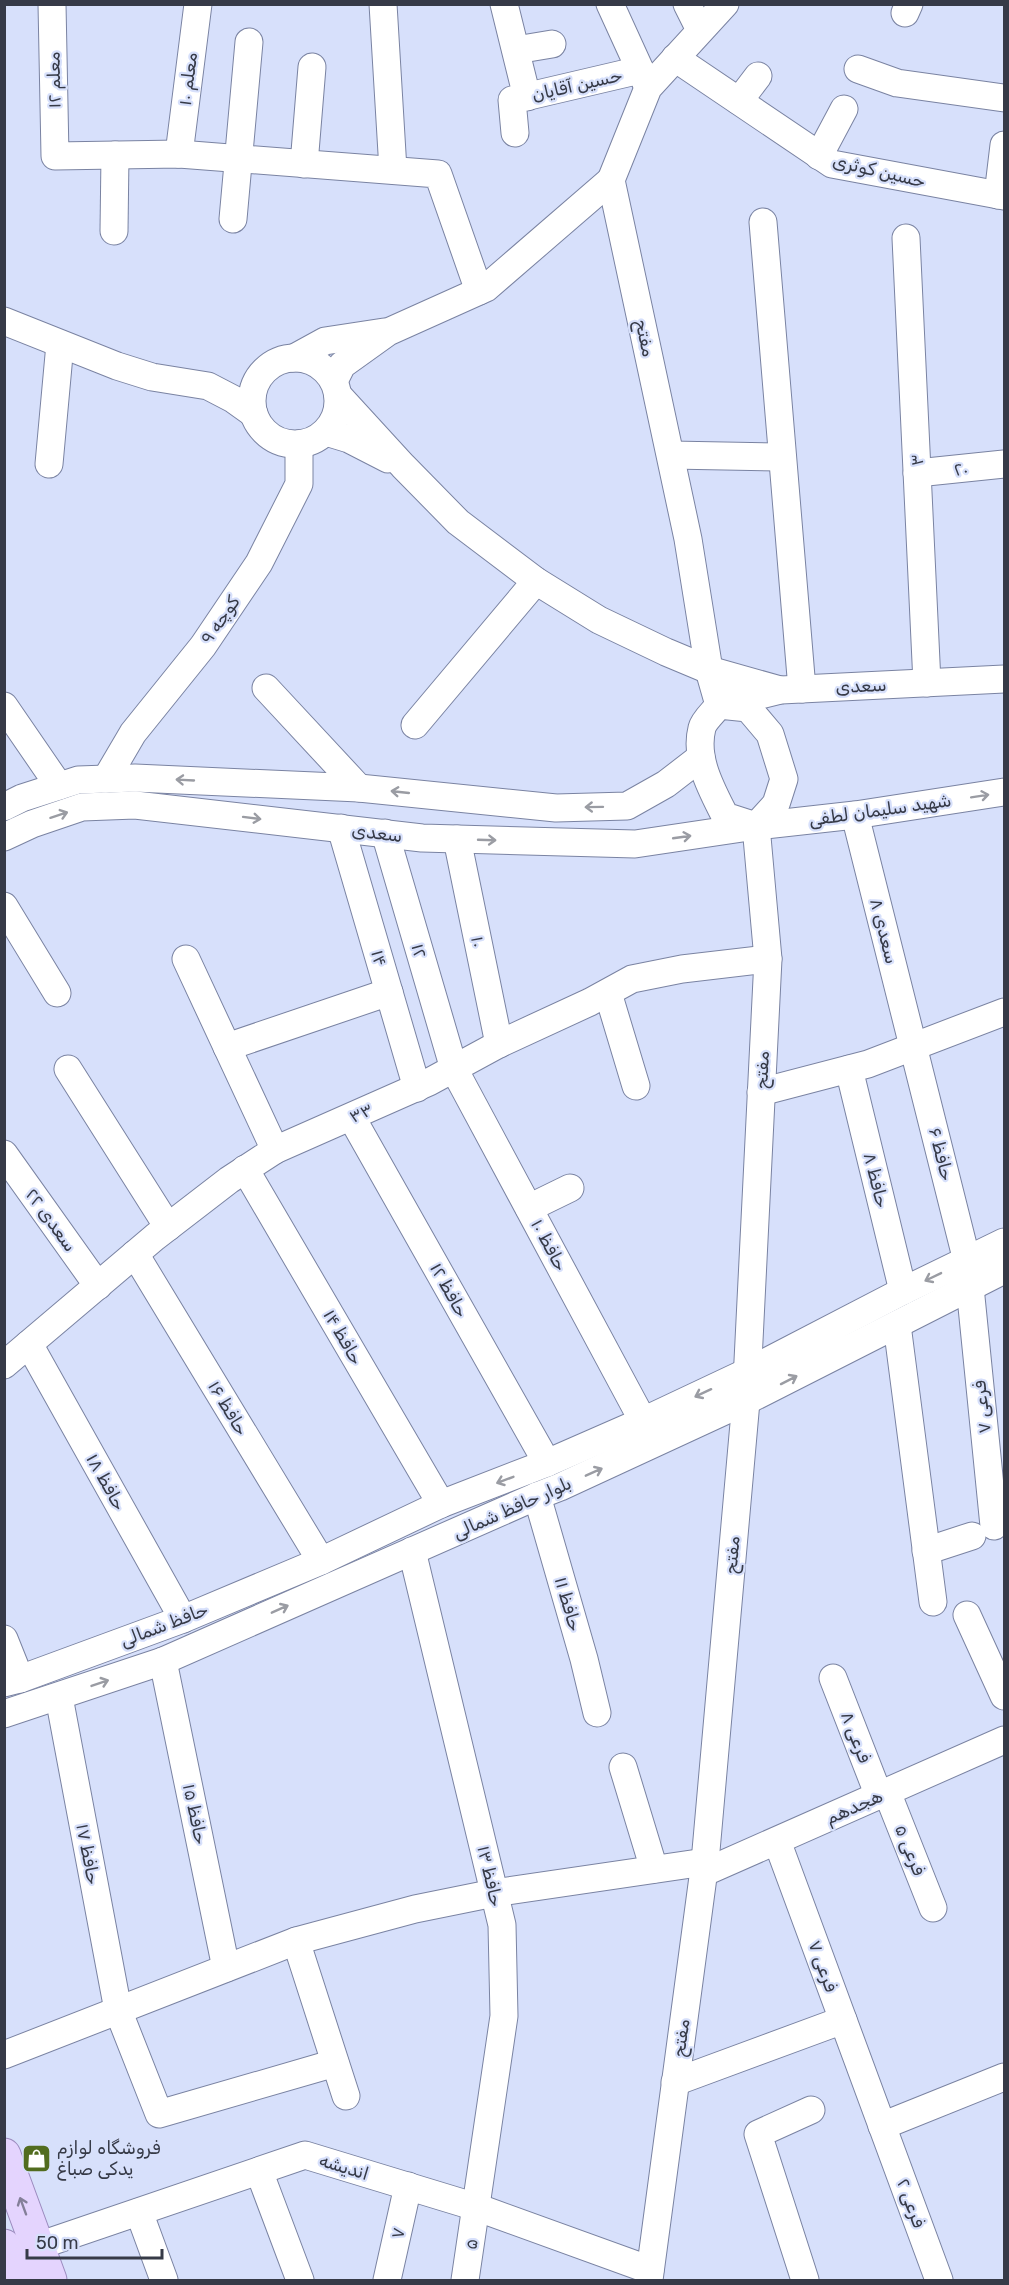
<svg xmlns="http://www.w3.org/2000/svg" width="1009" height="2285" font-family="Rubik,Cairo,sans-serif">
	<rect width="100%" height="100%" fill="#d7e0fb"/>
	<g fill="none" stroke-linecap="round" stroke-linejoin="round">
		<defs>
			<g id="minor">
				<polyline points="52,4 55,156 179,154 438,174 479,291"/>
				<polyline points="383,4 393,170"/>
				<polyline points="504,4 527,97"/>
				<polyline points="610,4 647,85"/>
				<polyline points="687,4 700,30"/>
				<polyline points="725,4 648,88 611,180 688,539 709,670 719,705 781,690 1004,679"/>
				<polyline points="905,13 909,4"/>
				<polyline points="516,50 552,44"/>
				<polyline points="675,58 832,164 1004,196"/>
				<polyline points="858,69 897,83 1004,98"/>
				<polyline points="739,101 758,76"/>
				<polyline points="515,133 512,100 640,70"/>
				<polyline points="179,154 198,4"/>
				<polyline points="819,156 844,109"/>
				<polyline points="304,164 312,67"/>
				<polyline points="998,195 1004,145"/>
				<polyline points="233,219 249,42"/>
				<polyline points="763,222 802,689"/>
				<polyline points="114,231 115,155"/>
				<polyline points="906,238 927,683"/>
				<polyline points="4,321 117,366 152,377 208,386 233,399 254,414"/>
				<circle cx="295" cy="401" r="43"/>
				<polyline points="294,358 325,341 384,332"/>
				<polyline points="334,381 342,365 388,332 486,288 611,180"/>
				<polyline points="338,395 403,466 458,522 536,581 599,620 666,652 709,670 780,690"/>
				<polyline points="326,432 349,439 388,459"/>
				<polyline points="671,455 782,457"/>
				<polyline points="49,464 60,344"/>
				<polyline points="917,473 1004,464"/>
				<polyline points="266,688 359,788"/>
				<path d="M719,705L748,708L770,734L784,779L776,804L756,826L725,816C712,790 694,759 702,728C704,720 714,712 719,705Z"/>
				<polyline points="4,706 59,786"/>
				<polyline points="415,725 536,581"/>
				<polyline points="106,779 133,733 203,646 259,563 299,484 299,444"/>
				<polyline points="4,807 22,798 78,780 135,778 359,788 556,808 627,806 666,784 701,757"/>
				<polyline points="855,815 967,1261"/>
				<polyline points="341,828 417,1088"/>
				<polyline points="385,833 454,1069 643,1421"/>
				<polyline points="4,837 32,824 82,807 135,805 422,838 635,844 756,826 855,815 1004,792"/>
				<polyline points="457,839 499,1044"/>
				<polyline points="4,906 57,993"/>
				<polyline points="186,959 275,1150"/>
				<polyline points="608,993 636,1086"/>
				<polyline points="227,1047 389,992"/>
				<polyline points="68,1069 168,1227"/>
				<polyline points="849,1069 903,1291"/>
				<polyline points="761,1092 868,1064 1004,1012"/>
				<polyline points="352,1118 547,1463"/>
				<polyline points="4,1154 98,1286"/>
				<polyline points="245,1169 441,1504"/>
				<polyline points="529,1208 570,1188"/>
				<polyline points="135,1254 321,1561"/>
				<polyline points="970,1287 994,1526"/>
				<polyline points="897,1325 933,1602"/>
				<polyline points="29,1344 183,1619"/>
				<polyline points="4,1365 155,1237 229,1180 275,1150 429,1082 499,1044 590,1002 632,979 682,969 768,959"/>
				<polyline points="537,1496 584,1659 597,1713"/>
				<polyline points="412,1551 502,1925 504,2016 465,2280"/>
				<polyline points="926,1551 972,1536"/>
				<polyline points="967,1615 1004,1696"/>
				<polyline points="4,1639 20,1679"/>
				<polyline points="163,1661 226,1968"/>
				<polyline points="833,1678 879,1796"/>
				<polyline points="4,1683 20,1679 183,1619 321,1561 441,1504 547,1463 643,1421 747,1372 903,1291 1004,1242"/>
				<polyline points="59,1697 118,2010 159,2114 335,2063"/>
				<polyline points="4,1714 163,1661 537,1496 560,1487 746,1401 1004,1270"/>
				<polyline points="623,1767 654,1869"/>
				<polyline points="887,1792 933,1908"/>
				<polyline points="777,1841 939,2280"/>
				<polyline points="703,1873 1004,1740"/>
				<polyline points="296,1941 346,2096"/>
				<polyline points="4,2055 296,1941 415,1909 494,1893 705,1862"/>
				<polyline points="675,2082 843,2020"/>
				<polyline points="882,2126 1004,2077"/>
				<polyline points="259,2171 300,2280"/>
				<polyline points="139,2212 164,2280"/>
				<polyline points="38,2246 305,2155 476,2207 650,2270"/>
				<polyline points="387,2280 408,2186"/>
				<polyline points="649,2280 705,1862 746,1401 768,959 756,826"/>
				<polyline points="805,2280 758,2134 811,2110"/>
			</g>
			<g id="major">
				<polyline points="4,2155 50,2280"/>
				<polyline points="4,2246 17,2280"/>
			</g>
		</defs>
		<use href="#minor" stroke="#7a83a2" stroke-width="29"/>
		<use href="#major" stroke="#9b8bbe" stroke-width="35"/>
		<use href="#minor" stroke="#fff" stroke-width="27"/>
		<use href="#major" stroke="#e4d4fe" stroke-width="33"/>
	</g>
	<defs><path id="oneway-shaft" d="M-6 0H5M1.5-3L5.5 0L1.5 3" fill="none" stroke-width="1.6" stroke-linecap="round" stroke-linejoin="round" transform="scale(1.5)"/></defs>
	<g stroke="#9a9ca3">
		<use href="#oneway-shaft" transform="translate(185 780) rotate(-177)"/>
		<use href="#oneway-shaft" transform="translate(400 792) rotate(-174)"/>
		<use href="#oneway-shaft" transform="translate(980 796) rotate(-9)"/>
		<use href="#oneway-shaft" transform="translate(594 807) rotate(179)"/>
		<use href="#oneway-shaft" transform="translate(59 815) rotate(-18)"/>
		<use href="#oneway-shaft" transform="translate(252 818) rotate(7)"/>
		<use href="#oneway-shaft" transform="translate(682 837) rotate(-8)"/>
		<use href="#oneway-shaft" transform="translate(487 840) rotate(2)"/>
		<use href="#oneway-shaft" transform="translate(933 1277) rotate(154)"/>
		<use href="#oneway-shaft" transform="translate(789 1380) rotate(-27)"/>
		<use href="#oneway-shaft" transform="translate(703 1393) rotate(155)"/>
		<use href="#oneway-shaft" transform="translate(594 1472) rotate(-24)"/>
		<use href="#oneway-shaft" transform="translate(505 1480) rotate(159)"/>
		<use href="#oneway-shaft" transform="translate(280 1609) rotate(-24)"/>
		<use href="#oneway-shaft" transform="translate(100 1683) rotate(-19)"/>
	</g>
	<use stroke="#847f99" href="#oneway-shaft" transform="translate(23 2206) rotate(-110)"/>
	<defs>
		<symbol id="shop-square" viewBox="-11 -11 22 22"><rect x="-9" y="-9" width="18" height="18" rx="4" fill="#526c1f" stroke="#d7e0fb"/><path d="M-5-2.5h2.3a2.7 3.5 0 0 1 5.4 0H5L5.5 6h-11ZM-1.5-2.5h3a1.5 2.3 0 0 0-3 0Z" fill="#fff"/></symbol>
	</defs>
	<g fill-rule="evenodd">
		<use href="#shop-square" x="20" y="2142" width="33" height="33"/>
	</g>
	<g text-anchor="middle" dominant-baseline="central" stroke-width="4.5" stroke-linejoin="round" paint-order="stroke">
		<g font-size="18" fill="#363a47" stroke="#d7e0fb">
			<text transform="translate(188 79) rotate(-83)">معلم ۱۰</text>
			<text transform="translate(54 80) rotate(-91)">معلم ۱۲</text>
			<text transform="translate(577 85) rotate(-13)">حسین آقایان</text>
			<text transform="translate(879 171) rotate(13)">حسین کوثری</text>
			<text transform="translate(645 338) rotate(78)">مفتح</text>
			<text transform="translate(917 460) rotate(-93)">۳</text>
			<text transform="translate(961 469) rotate(-6)">۲۰</text>
			<text transform="translate(220 620) rotate(-55)">کوچه ۹</text>
			<text transform="translate(861 686) rotate(-3)">سعدی</text>
			<text transform="translate(880 810) rotate(-8)">شهید سلیمان لطفی</text>
			<text transform="translate(377 833) rotate(7)">سعدی</text>
			<text transform="translate(884 931) rotate(76)">سعدی ۸</text>
			<text transform="translate(478 942) rotate(79)">۱۰</text>
			<text transform="translate(419 951) rotate(74)">۱۲</text>
			<text transform="translate(379 958) rotate(74)">۱۴</text>
			<text transform="translate(762 1070) rotate(-87)">مفتح</text>
			<text transform="translate(361 1113) rotate(-24)">۳۳</text>
			<text transform="translate(941 1154) rotate(76)">حافظ ۶</text>
			<text transform="translate(876 1180) rotate(76)">حافظ ۸</text>
			<text transform="translate(51 1220) rotate(54)">سعدی ۲۲</text>
			<text transform="translate(549 1245) rotate(62)">حافظ ۱۰</text>
			<text transform="translate(449 1290) rotate(61)">حافظ ۱۲</text>
			<text transform="translate(343 1337) rotate(60)">حافظ ۱۴</text>
			<text transform="translate(982 1407) rotate(-96)">فرعی ۷</text>
			<text transform="translate(228 1408) rotate(59)">حافظ ۱۶</text>
			<text transform="translate(106 1482) rotate(61)">حافظ ۱۸</text>
			<text transform="translate(512 1508) rotate(-24)">بلوار حافظ شمالی</text>
			<text transform="translate(732 1555) rotate(-85)">مفتح</text>
			<text transform="translate(568 1604) rotate(74)">حافظ ۱۱</text>
			<text transform="translate(164 1625) rotate(-21)">حافظ شمالی</text>
			<text transform="translate(856 1737) rotate(69)">فرعی ۸</text>
			<text transform="translate(854 1807) rotate(-24)">هجدهم</text>
			<text transform="translate(195 1814) rotate(78)">حافظ ۱۵</text>
			<text transform="translate(910 1850) rotate(68)">فرعی ۵</text>
			<text transform="translate(88 1854) rotate(79)">حافظ ۱۷</text>
			<text transform="translate(490 1876) rotate(77)">حافظ ۱۳</text>
			<text transform="translate(823 1966) rotate(70)">فرعی ۷</text>
			<text transform="translate(681 2038) rotate(-82)">مفتح</text>
			<text transform="translate(344 2167) rotate(17)">اندیشه</text>
			<text transform="translate(911 2203) rotate(70)">فرعی ۲</text>
			<text transform="translate(398 2233) rotate(-77)">۷</text>
			<text transform="translate(471 2244) rotate(-82)">۵</text>
		</g>
		<g font-size="18" fill="#363a47" stroke="#d7e0fb" text-anchor="start">
			<text x="57" y="2148">فروشگاه لوازم<tspan x="57" dy="21">یدکی صباغ</tspan></text>
		</g>
	</g>
	<rect width="1009" height="2285" fill="none" stroke="#363a47" stroke-width="12"/>
	<path d="M27 2249v9h135v-9" fill="none" stroke="#363a47" stroke-width="3"/>
	<text x="36" y="2249" font-size="18" fill="#363a47" stroke="#d7e0fb" stroke-width="4.5" paint-order="stroke">50 m</text>
</svg>
